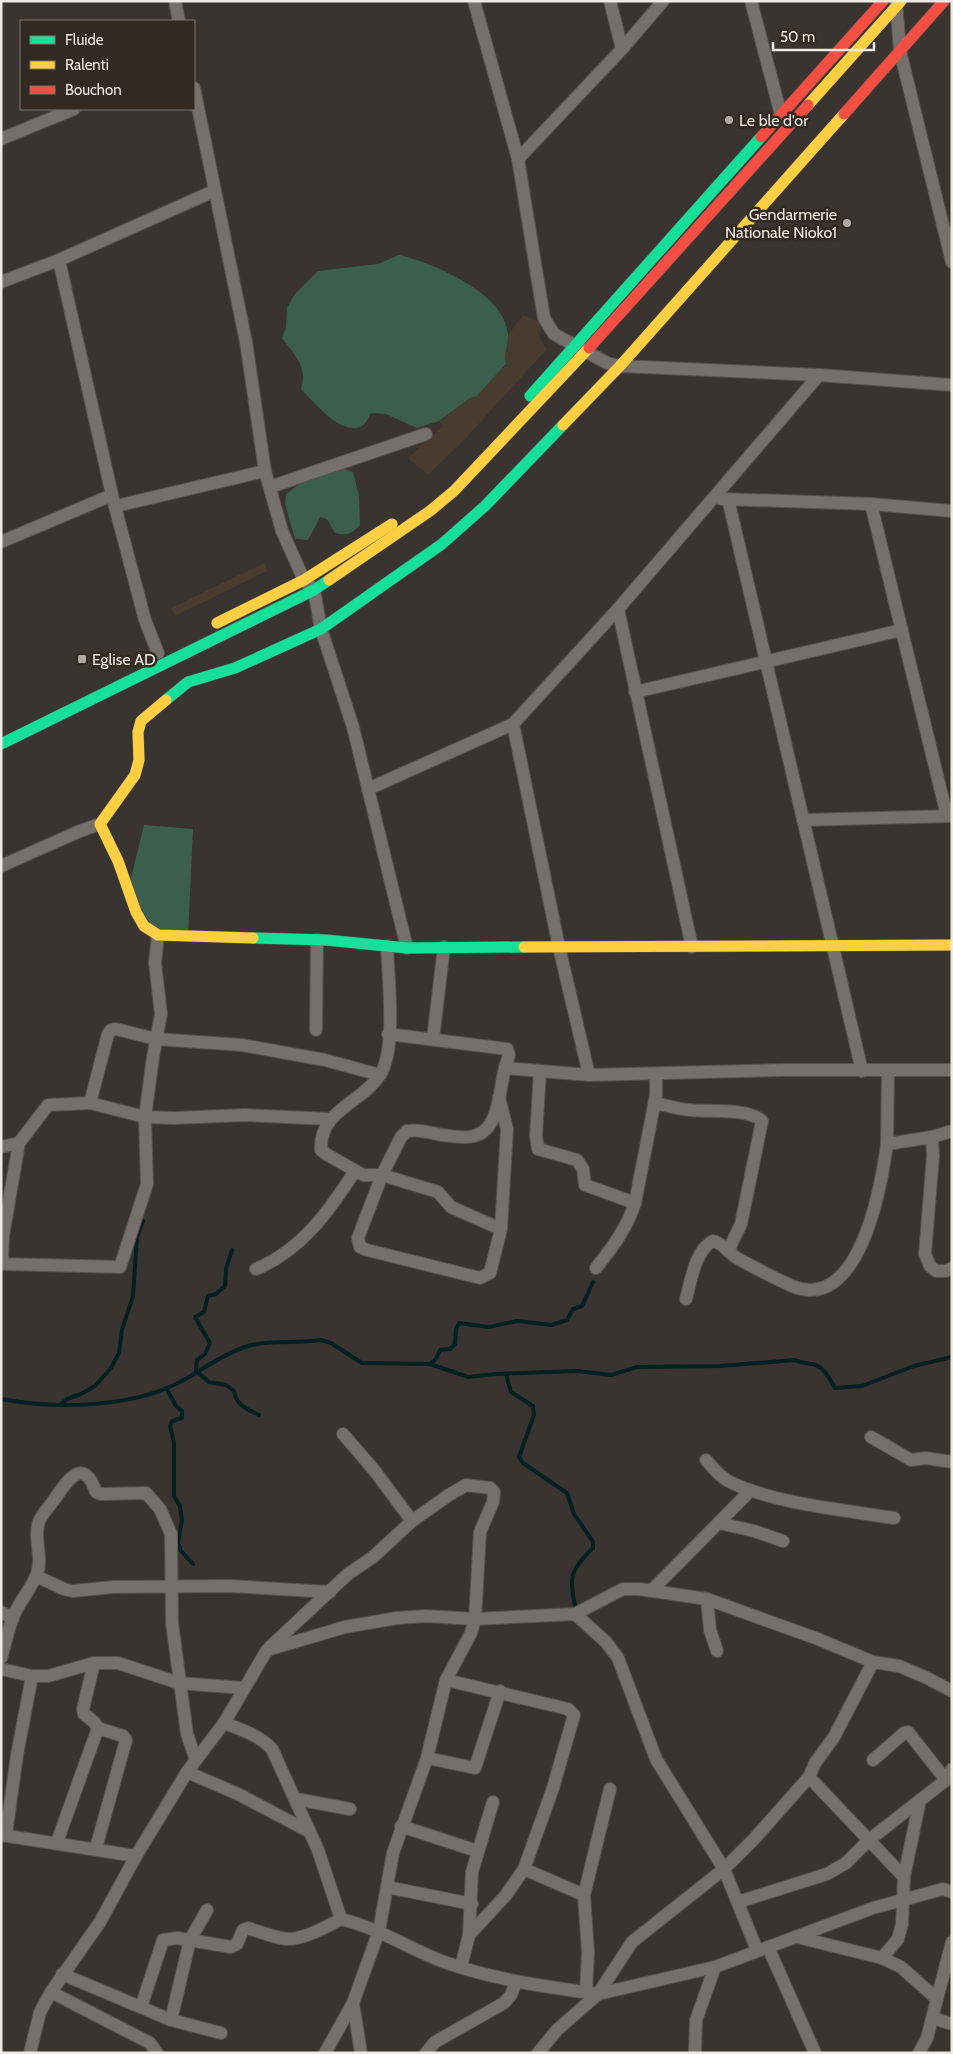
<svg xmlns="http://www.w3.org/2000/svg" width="953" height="2054" font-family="Cabin,sans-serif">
	<rect width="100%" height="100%" fill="#393430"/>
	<g fill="#483b30">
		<polygon points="523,315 541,323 539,338 547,349 465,439 428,475 408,458 443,426 439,421 470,398 477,396 506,365 504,356 508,335"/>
		<polygon points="264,563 267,571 175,616 171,608"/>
	</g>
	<g fill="#3c5e4d">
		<path d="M399,255C433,263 505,293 508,334C509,345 503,353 506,364L477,396L470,398L439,421L417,428L386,414L371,413C369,417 366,423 362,426C343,438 313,401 301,389C308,367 295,355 282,338L286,327L287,308L295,294L318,271L378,264Z"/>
		<path d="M345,469L353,472L359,496L360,525C352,534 346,536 335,533L327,519L320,517L308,540L295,539L285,504L286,494C305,480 321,470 345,469Z"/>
		<polygon points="144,825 193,829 188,936 158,935 128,890"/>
	</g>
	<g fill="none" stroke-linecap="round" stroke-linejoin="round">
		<g stroke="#052021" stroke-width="4">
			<path d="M232,1250L226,1269L225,1286L216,1294L208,1296L204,1312L195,1317L210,1343L205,1354L197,1360L196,1371L209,1382L226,1385L234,1391C237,1406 246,1409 259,1415"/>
			<polyline points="430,1364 436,1359 440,1350 450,1349 455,1344 456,1329 459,1323 489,1327 517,1321 552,1325 567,1320 573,1309 582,1306 593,1282"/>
			<path d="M506,1374L511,1392L533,1406L534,1415L519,1457L523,1463L567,1493L574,1514L593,1542V1548C570,1570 568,1578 576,1609"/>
			<polyline points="166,1388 176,1406 182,1411 182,1418 172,1421 170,1426 174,1442 174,1496 180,1506 182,1520 178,1543 181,1551 193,1564"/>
			<path d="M1,1399C54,1409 129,1408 178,1383C200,1372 220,1355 245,1347C268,1339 296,1344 321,1340L331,1343L362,1363L430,1364L468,1377L495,1374L578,1371L611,1375L637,1367L720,1366L795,1360C803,1364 809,1363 816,1365C825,1369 830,1380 835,1388L862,1386L914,1366L952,1357"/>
			<polyline points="60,1405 67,1399 81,1394 95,1386 111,1368 119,1353 122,1330 133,1296 137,1237 143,1221"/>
		</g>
		<defs>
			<g id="street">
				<polyline points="175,1 179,21"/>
				<polyline points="474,1 518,159 544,318 554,334 607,363 620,366 819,375 952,385"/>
				<polyline points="610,1 622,49"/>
				<polyline points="751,1 781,115"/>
				<polyline points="896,1 900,51 952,262"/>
				<polyline points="194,88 246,342 265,471 282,531 304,580 314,590 321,629 353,727 407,948"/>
				<polyline points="1,139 74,109"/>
				<polyline points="518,159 622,49 663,1"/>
				<polyline points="59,260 112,495 145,620 158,653"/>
				<polyline points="1,282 59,260 214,191"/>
				<polyline points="270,487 426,434"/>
				<polyline points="721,499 871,504 952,511"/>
				<polyline points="728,499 862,1071"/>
				<polyline points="871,504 947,816"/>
				<polyline points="116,506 265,471"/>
				<polyline points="1,542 112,495"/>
				<polyline points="618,609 692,947"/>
				<polyline points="635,692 902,630"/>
				<polyline points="513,724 559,947 589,1075"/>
				<polyline points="368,789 513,724 618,609 819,375"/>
				<polyline points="803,820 952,816"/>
				<polyline points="1,866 80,831 100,824"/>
				<polyline points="158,935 155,963 161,1014 153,1057 145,1117 147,1184 120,1267 2,1264 3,1236 19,1143 48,1105 90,1103 145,1117 174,1118 245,1115 330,1119"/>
				<path d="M387,946C388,977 397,1049 380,1075C362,1103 319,1110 321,1150L326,1154L363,1175H382L401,1137L407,1131C419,1129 431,1133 442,1135C452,1136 464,1139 474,1136C500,1130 499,1089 505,1068L589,1075L783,1070H952"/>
				<polyline points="316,1030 317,940"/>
				<polyline points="388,1034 507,1049 509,1055 505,1068"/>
				<polyline points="433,1039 444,947"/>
				<polyline points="540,1071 536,1136 538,1149 577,1160 583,1169 585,1185 635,1203"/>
				<polyline points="888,1072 887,1144 932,1137 933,1156 925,1254 930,1266 936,1271 946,1271 952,1268"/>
				<polyline points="499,1097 507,1129 501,1229 490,1273 480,1278 367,1250 360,1247 358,1238 382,1175 438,1192 451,1207 501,1229"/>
				<polyline points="90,1103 108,1034 111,1030 116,1029 156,1039 242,1045 325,1060 380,1075"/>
				<path d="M654,1103C665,1105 677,1109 689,1110C708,1112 749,1108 762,1121L741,1224L728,1251"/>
				<polyline points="932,1137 952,1131"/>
				<polyline points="1,1147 19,1143"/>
				<path d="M596,1268C612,1248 627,1228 635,1203L656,1095V1075"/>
				<path d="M256,1269C302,1250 329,1211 355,1171"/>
				<path d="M686,1299C691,1281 695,1250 713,1241C723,1243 729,1253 737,1258C755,1268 774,1278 792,1286C859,1314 881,1188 887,1144"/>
				<polyline points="343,1434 374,1470 412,1521"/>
				<polyline points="871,1437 911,1460 926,1458 952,1462"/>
				<path d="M706,1460C714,1469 721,1478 732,1483C778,1504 844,1510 894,1518"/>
				<polyline points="719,1523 754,1531 783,1541"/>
				<polyline points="36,1576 64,1589 73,1591 113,1587 230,1586 330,1592"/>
				<polyline points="651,1591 751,1490"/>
				<polyline points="707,1599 710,1630 717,1651"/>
				<polyline points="1,1612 13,1618"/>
				<polyline points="575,1614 623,1589 639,1589 707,1599 818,1639 873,1662 899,1666 927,1678 952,1691"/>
				<polyline points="270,1647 348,1574 373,1557 412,1521 449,1495 466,1485 490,1488 494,1492 493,1502 480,1532 475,1619 471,1633 446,1680 427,1758 393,1853 379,1931 353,2003 361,2053"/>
				<path d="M1,1658C5,1645 8,1630 13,1617C19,1602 31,1589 37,1574C43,1557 34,1542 38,1525C39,1517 49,1507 54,1500C67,1481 83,1455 96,1492L101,1494L146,1493L160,1509L171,1534L172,1623L187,1734L196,1760"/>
				<polyline points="1,1669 32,1676 48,1676 94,1663 118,1663 179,1683 243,1688"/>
				<polyline points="446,1680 568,1709 574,1715 553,1788 524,1869 506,1895 469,1935"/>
				<path d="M224,1723C242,1730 259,1735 272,1749L318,1850L341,1919C379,1928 411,1950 447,1963C496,1980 547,1987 598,1994L632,1942L724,1869L755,1838L809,1777L815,1763L834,1737L873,1662"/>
				<polyline points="427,1758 475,1768 500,1691"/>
				<polyline points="873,1760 904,1733 908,1732 946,1780"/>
				<polyline points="187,1772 238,1794 310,1832"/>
				<polyline points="809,1777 904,1877"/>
				<polyline points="296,1799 350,1809"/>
				<polyline points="401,1826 477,1851"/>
				<polyline points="6,1834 17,1755 32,1676"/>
				<polyline points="1,1835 136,1856"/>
				<polyline points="57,1842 98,1728 94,1722 84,1714 83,1709 94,1663"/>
				<polyline points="96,1848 126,1740 123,1736 98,1728"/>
				<polyline points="524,1869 584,1895 588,1952 586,1992"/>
				<polyline points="387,1887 472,1904"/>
				<polyline points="584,1895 610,1789"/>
				<polyline points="738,1902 827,1874 846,1863 869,1840 946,1780 952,1769"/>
				<polyline points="797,1937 882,1958 901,1967 937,1999 927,2038 919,2053"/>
				<polyline points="768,1947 815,2053"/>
				<polyline points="882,1958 898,1939 902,1924 904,1877 920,1800"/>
				<polyline points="461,1967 469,1935 472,1872 493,1802"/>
				<polyline points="62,1974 171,2020 221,2033"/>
				<polyline points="51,1992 150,2043 157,2053"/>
				<polyline points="937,1999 952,1942"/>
				<path d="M141,2007L163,1940L177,1938L231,1947L237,1944L243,1930L248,1928C260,1932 273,1937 286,1939C303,1940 326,1927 341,1919"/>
				<polyline points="933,2018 952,2024"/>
				<polyline points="171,2020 190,1940 207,1910"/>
				<polyline points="30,2053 40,2012 51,1992 100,1922 136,1856 187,1772 224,1723 267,1650 345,1627 397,1618 426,1616 475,1619 575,1614 606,1642 618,1658 656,1759 724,1869 757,1950"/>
				<polyline points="325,2053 353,2003"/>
				<polyline points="426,2053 435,2042 504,2003 511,1995 516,1982"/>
				<polyline points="538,2053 557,2030 598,1994 715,1967 873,1908 943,1889 952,1892"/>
				<polyline points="695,2053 696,2020 715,1967"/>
			</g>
			<g id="fast">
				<polyline points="530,396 761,137"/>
				<polyline points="166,700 188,682 235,668 321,629 442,544 485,506 563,425"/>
				<polyline points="1,744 314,590 329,580"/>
				<polyline points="253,938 326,940 407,948 524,947"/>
			</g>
			<g id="slow">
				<polyline points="808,105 901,1"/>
				<polyline points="563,425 620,366 844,114"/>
				<polyline points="329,580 430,511 454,491 589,348"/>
				<polyline points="217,623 304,580 392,524"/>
				<polyline points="166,700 141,721 138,732 139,760 135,775 100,824 118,861 136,912 144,926 158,935 253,938"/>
				<polyline points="524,947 952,945"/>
			</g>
			<g id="jam">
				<polyline points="844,114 944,1"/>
				<polyline points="761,137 883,1"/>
				<polyline points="589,348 808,105"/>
			</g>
		</defs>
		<use href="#street" stroke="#55514d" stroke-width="14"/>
		<use href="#fast" stroke="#55514d" stroke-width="12"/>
		<use href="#slow" stroke="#55514d" stroke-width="12"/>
		<use href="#jam" stroke="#55514d" stroke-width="12"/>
		<use href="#street" stroke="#76706c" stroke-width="12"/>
		<use href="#fast" stroke="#16e098" stroke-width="11"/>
		<use href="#slow" stroke="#ffcf43" stroke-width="11"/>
		<use href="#jam" stroke="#f24e42" stroke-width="11"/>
	</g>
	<g fill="#afaaa4" stroke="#322a22" stroke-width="2">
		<circle cx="729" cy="120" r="5"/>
		<circle cx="847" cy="223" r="5"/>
		<rect x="77" y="654" width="10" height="10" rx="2.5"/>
	</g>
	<g text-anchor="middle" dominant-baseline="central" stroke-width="5" stroke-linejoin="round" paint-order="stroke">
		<g font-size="16" fill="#efe9e3" stroke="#322a22" text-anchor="start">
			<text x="739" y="120">Le ble d'or</text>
			<text x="837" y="214" text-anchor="end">Gendarmerie<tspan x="837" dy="18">Nationale Nioko1</tspan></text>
			<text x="92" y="659">Eglise AD</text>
		</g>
	</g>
	<rect width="953" height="2054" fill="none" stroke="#efe9e3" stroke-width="5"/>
	<rect x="20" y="20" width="175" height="90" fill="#322a22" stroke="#7e766f"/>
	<rect x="30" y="36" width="25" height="8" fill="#16e098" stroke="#7e766f"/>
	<text x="65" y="45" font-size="15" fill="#efe9e3">Fluide</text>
	<rect x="30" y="61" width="25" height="8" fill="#ffcf43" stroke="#7e766f"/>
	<text x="65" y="70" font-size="15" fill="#efe9e3">Ralenti</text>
	<rect x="30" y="86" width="25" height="8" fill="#f24e42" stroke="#7e766f"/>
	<text x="65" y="95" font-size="15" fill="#efe9e3">Bouchon</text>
	<path d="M773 42v8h101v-8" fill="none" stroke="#efe9e3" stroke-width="2.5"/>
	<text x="780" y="42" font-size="15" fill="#efe9e3" stroke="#322a22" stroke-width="4" paint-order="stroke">50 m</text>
</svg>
